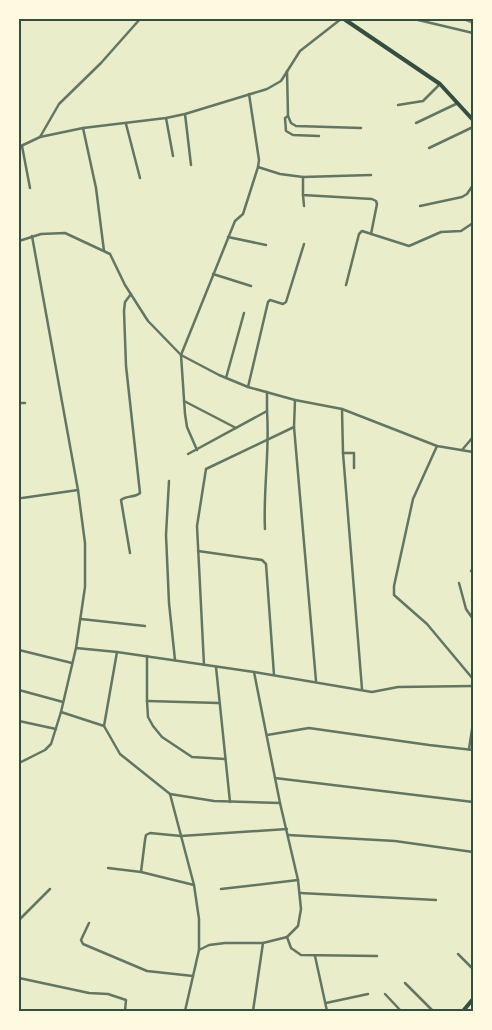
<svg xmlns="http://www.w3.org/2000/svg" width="492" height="1030" font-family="Lato,sans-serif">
	<rect width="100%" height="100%" fill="#e9edc9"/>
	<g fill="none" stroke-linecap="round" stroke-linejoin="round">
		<g stroke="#617663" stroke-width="2.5">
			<polyline points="414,19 473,33"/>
			<polyline points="287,71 288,116 291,123 296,126 361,128"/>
			<polyline points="398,105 423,101 439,85"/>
			<polyline points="185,114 191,165"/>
			<polyline points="288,116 285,118 286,131 293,135 319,136"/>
			<polyline points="166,118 173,156"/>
			<polyline points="416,123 458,103"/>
			<polyline points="126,124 140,178"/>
			<polyline points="83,128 96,188 104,251"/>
			<polyline points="40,137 59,104 101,63 140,19"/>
			<polyline points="22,146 30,188"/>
			<polyline points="19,147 40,137 83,128 166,118 185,114 267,89 281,81 300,51 341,19"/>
			<polyline points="429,148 473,127"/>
			<polyline points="258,167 280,174 303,177 371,175"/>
			<polyline points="303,177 303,195 372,199 376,201 377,204 371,234"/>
			<polyline points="303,195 304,206"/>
			<polyline points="420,206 462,197 467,194 473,185"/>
			<polyline points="228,237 266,245"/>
			<polyline points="19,241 41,234 65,233 110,254 125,285 148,321 181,355 219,375 248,387 295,400 342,409 437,446 473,452"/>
			<polyline points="213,274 251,286"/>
			<polyline points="346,285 359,234 362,231 409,246 441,232 461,231 473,223"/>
			<polyline points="226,378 244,313"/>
			<polyline points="248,387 268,302 270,300 283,304 286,302 304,244"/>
			<polyline points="295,400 294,427 316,681"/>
			<polyline points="184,401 236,428"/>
			<polyline points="19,403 25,403"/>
			<polyline points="342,409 343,453 362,689"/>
			<polyline points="437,446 413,499 394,586 394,595 427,624 473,679"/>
			<polyline points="197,450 187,427 185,414 181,355 235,221 243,214 258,167 259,160 249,94"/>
			<polyline points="462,450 473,437"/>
			<polyline points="343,453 354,453 354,468"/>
			<polyline points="188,454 267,411 267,392"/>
			<polyline points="169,481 166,535 169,603 175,660"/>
			<polyline points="22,498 78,490"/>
			<path d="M265,529C263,489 270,451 267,411"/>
			<polyline points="198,551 262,560 266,564 274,675"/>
			<path d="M130,553L121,500C127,495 135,498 140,493L126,366L124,311L125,302L131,294"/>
			<polyline points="471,571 473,569"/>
			<polyline points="459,583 466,609 473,619"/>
			<polyline points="81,619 145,626"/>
			<polyline points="76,648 117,652 254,672 280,803 298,880 301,909 298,926 287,937 263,943 225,943 209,945 199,950"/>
			<polyline points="19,650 72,663"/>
			<polyline points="147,656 147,701 148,717 153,726 162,737 192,757 225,759"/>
			<polyline points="204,665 197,526 206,469 294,427"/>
			<polyline points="216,667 230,802"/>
			<polyline points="254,672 372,692 398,687 473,686"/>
			<polyline points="19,690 63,702"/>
			<polyline points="147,701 219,703"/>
			<polyline points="61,712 104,726 120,754 170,794 194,885 199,919 199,950 185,1011"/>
			<polyline points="19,721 56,729"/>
			<polyline points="104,726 117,652"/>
			<polyline points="267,735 309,728 429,745 473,750"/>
			<polyline points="469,749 473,723"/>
			<polyline points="19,763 45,750 51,744 61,712 76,648 85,587 85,543 78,490 32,236"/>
			<polyline points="275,778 473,802"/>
			<polyline points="170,794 214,801 280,803"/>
			<polyline points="288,835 395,841 473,852"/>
			<polyline points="108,868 141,872 194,885"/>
			<polyline points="141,872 145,840 146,835 150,833 181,836 287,829"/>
			<polyline points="221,889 298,880"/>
			<polyline points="300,893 436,900"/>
			<polyline points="19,920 50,889"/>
			<polyline points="89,923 81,940 83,944 147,971 193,976"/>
			<polyline points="287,937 291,948 301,955 377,956"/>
			<polyline points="458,954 473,969"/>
			<polyline points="315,956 327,1011"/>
			<polyline points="19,978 89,993 108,994 126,1000 125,1011"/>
			<polyline points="405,983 433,1011"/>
			<polyline points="385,994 401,1011"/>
			<polyline points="326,1003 368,994"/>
			<polyline points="253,1011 263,943"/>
		</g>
		<g stroke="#344e41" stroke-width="4">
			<polyline points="344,19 440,84 473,120"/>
			<polyline points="463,1011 473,999"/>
		</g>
		<polyline stroke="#7c8e77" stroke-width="2" points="463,19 473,23"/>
	</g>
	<rect width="492" height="1030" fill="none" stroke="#fefae0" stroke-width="40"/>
	<rect x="20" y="20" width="452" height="990" fill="none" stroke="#344e41" stroke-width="2"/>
</svg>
